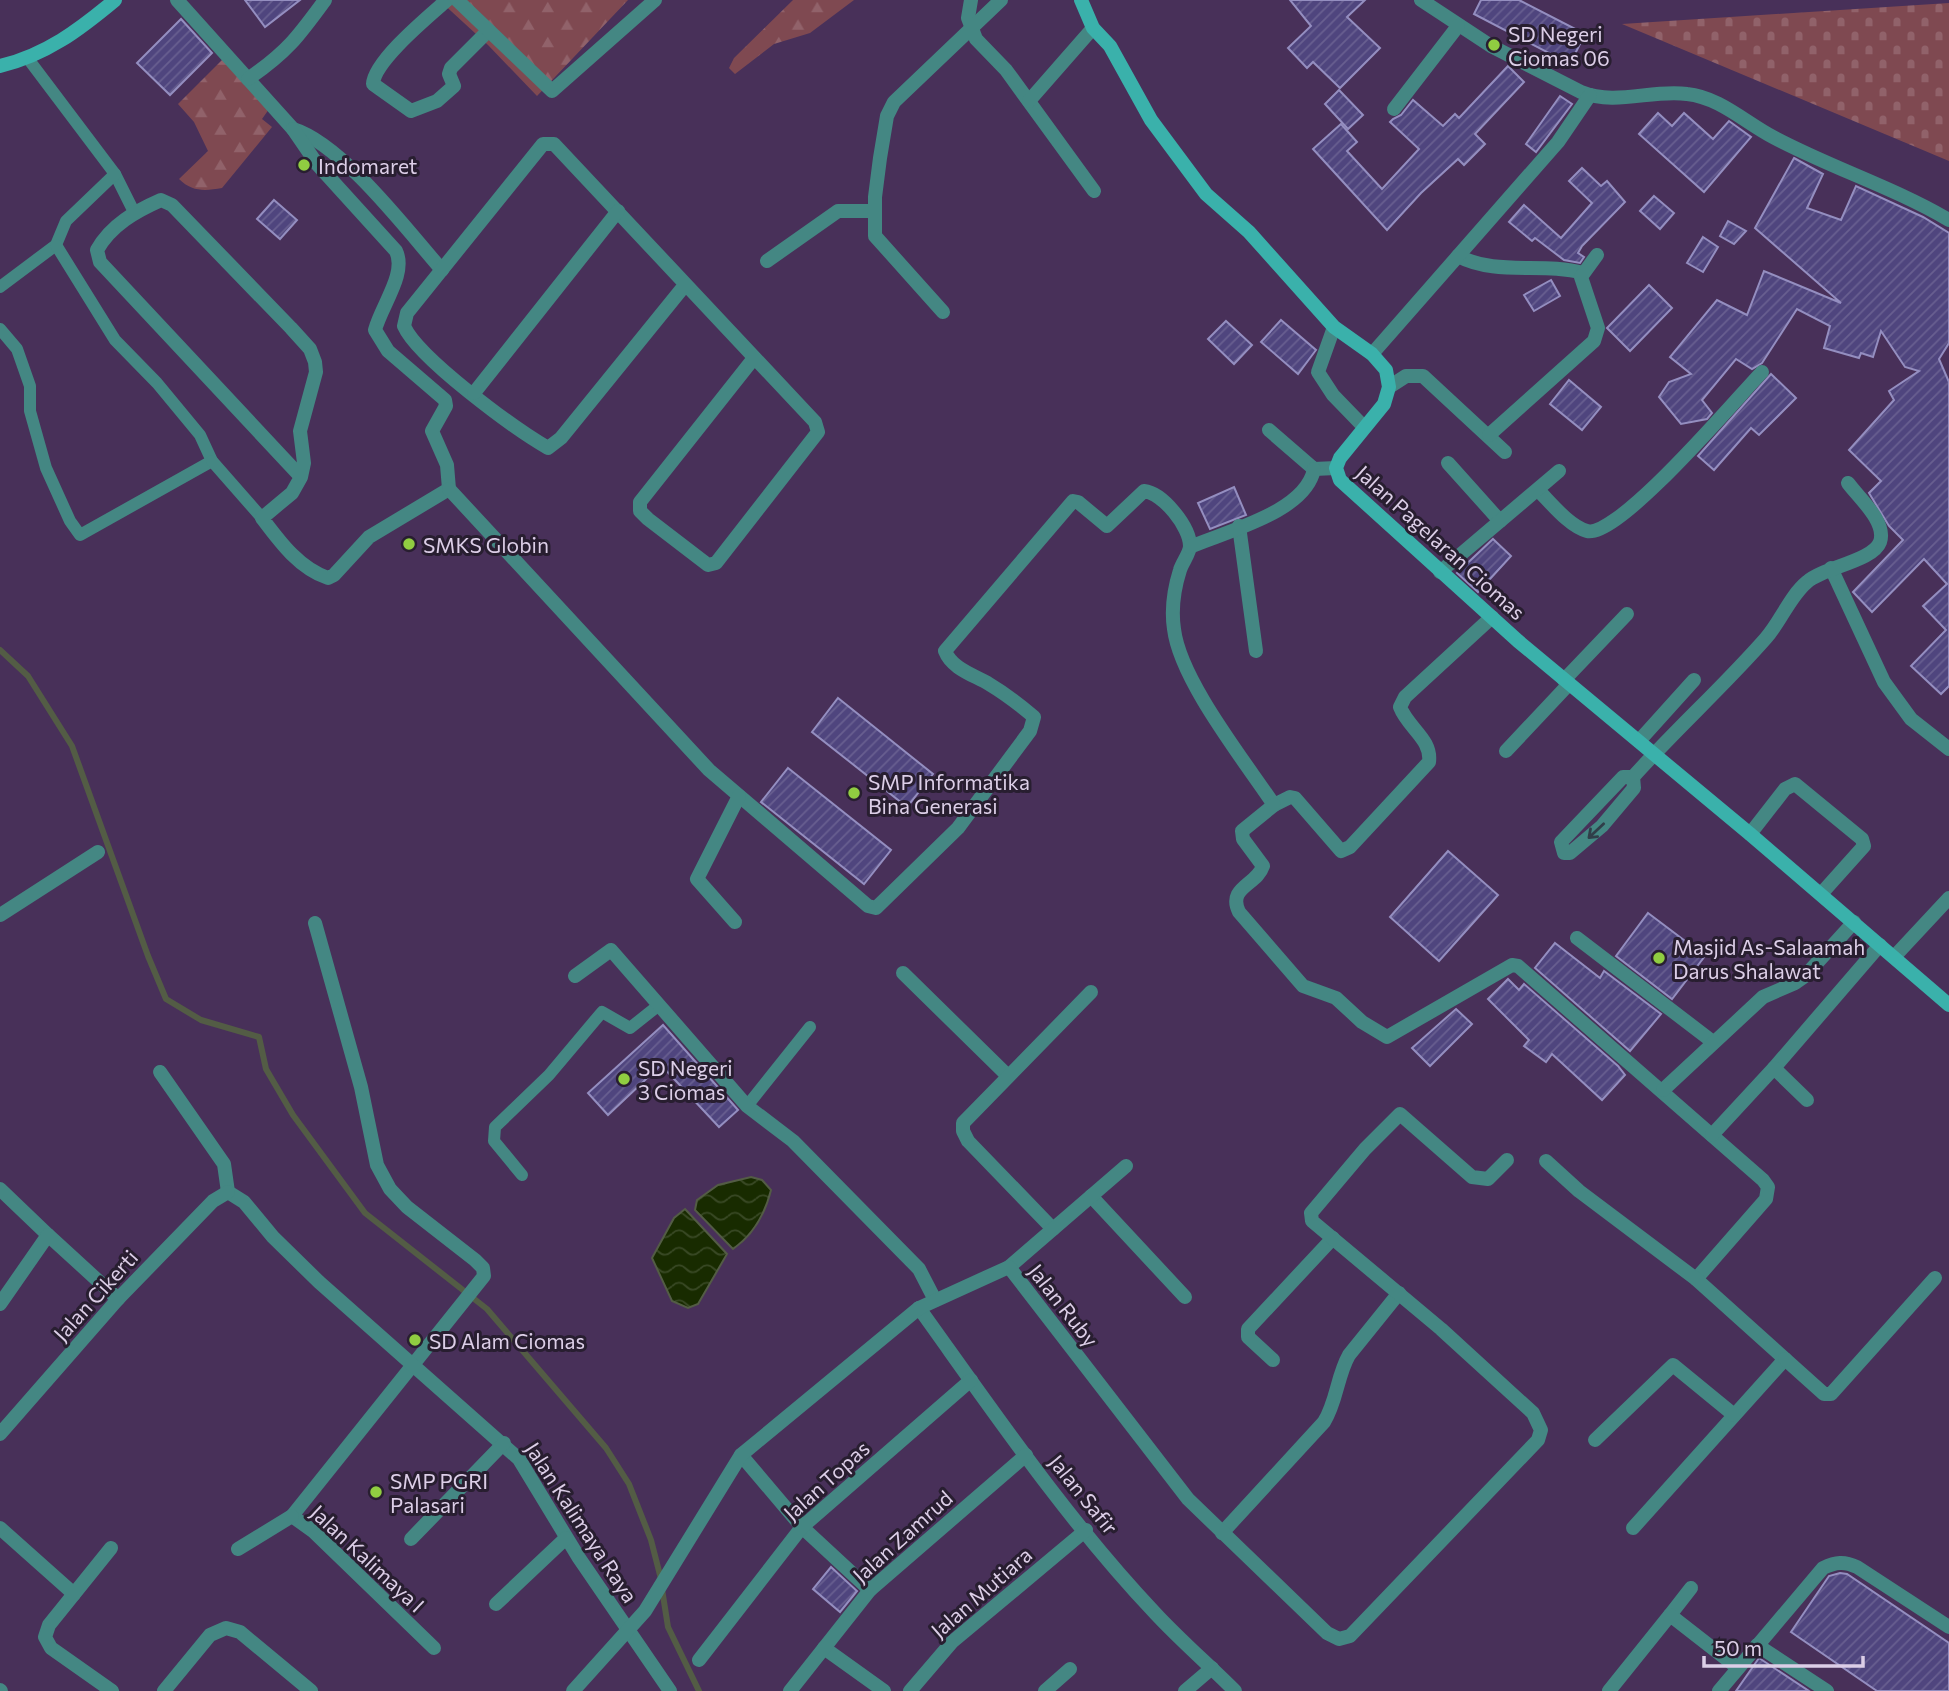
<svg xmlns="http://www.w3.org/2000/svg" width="1949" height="1691" font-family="Commissioner,sans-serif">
	<defs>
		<pattern id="forest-firs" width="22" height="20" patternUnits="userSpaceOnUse" patternTransform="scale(1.75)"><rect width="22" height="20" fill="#7f4951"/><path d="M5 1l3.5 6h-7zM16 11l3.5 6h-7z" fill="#91626a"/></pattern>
		<pattern id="cemetery-stones" width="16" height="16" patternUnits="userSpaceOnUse" patternTransform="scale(1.75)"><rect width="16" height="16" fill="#7f4951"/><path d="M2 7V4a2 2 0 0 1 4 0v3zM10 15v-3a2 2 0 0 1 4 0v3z" fill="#91626a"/></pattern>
		<pattern id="water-waves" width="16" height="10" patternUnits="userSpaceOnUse" patternTransform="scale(1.75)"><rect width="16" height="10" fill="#182b00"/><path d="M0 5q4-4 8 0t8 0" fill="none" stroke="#394925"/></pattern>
		<pattern id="building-hatch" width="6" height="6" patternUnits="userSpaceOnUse" patternTransform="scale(1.75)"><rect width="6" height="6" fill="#4f457e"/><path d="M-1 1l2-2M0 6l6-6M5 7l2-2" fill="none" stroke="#685f90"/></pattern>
	</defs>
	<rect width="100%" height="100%" fill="#483059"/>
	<g fill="url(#forest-firs)">
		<polygon points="439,0 628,0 537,96 488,45"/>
		<polygon points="793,0 854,0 810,33 774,44 735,74 729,68 734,58"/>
		<path d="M230,52L274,102L262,119L272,127L222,188C205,191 192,192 179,179L208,151L194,122L178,104Z"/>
	</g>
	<polygon fill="url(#cemetery-stones)" points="1949,3 1949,161 1622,24"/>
	<g fill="url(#water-waves)" stroke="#535c45" stroke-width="2">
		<path d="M751,1177L762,1180L771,1190C765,1214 753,1235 733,1249L695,1210L697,1200L718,1185Z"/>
		<polygon points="685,1209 727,1254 698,1304 688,1308 672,1301 652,1258 674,1218"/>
	</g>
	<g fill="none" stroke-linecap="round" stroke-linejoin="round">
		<g stroke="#535c45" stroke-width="6">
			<polyline points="0,650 28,676 72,746 148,956 166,999 201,1020 259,1037 266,1069 293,1115 365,1213 487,1309 606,1448 629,1484 651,1540 661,1579"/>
			<polyline points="662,1589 668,1627 699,1691"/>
		</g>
	</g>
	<g fill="url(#building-hatch)" stroke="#948ec0" stroke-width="2">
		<polygon points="245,0 300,0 265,27"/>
		<polygon points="1290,0 1365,0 1347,17 1380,48 1340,88 1313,62 1307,68 1288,48 1311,26"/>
		<polygon points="1481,0 1519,0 1585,34 1570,64 1474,14"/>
		<polygon points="181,19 212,53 170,95 137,63"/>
		<polygon points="1508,66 1524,82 1475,134 1485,144 1464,165 1458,159 1421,193 1387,230 1313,149 1341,124 1357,142 1347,151 1382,189 1419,149 1390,122 1393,119 1401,115 1413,100 1443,126 1455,114 1459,118"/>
		<polygon points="1339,90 1363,115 1348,129 1325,104"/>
		<polygon points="1560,96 1572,104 1536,152 1526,144"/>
		<polygon points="1658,113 1672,126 1684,113 1713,139 1729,121 1751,137 1704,192 1639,134"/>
		<polygon points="1794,158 1823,174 1807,208 1841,220 1856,186 1923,217 1949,233 1949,343 1939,359 1949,382 1949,686 1941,694 1911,666 1946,630 1923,606 1947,584 1924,559 1872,612 1853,592 1903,540 1889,526 1869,493 1881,481 1849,450 1894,400 1889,391 1919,371 1905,367 1881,331 1873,357 1861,353 1859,358 1824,348 1830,326 1797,309 1762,363 1752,369 1736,359 1702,400 1712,413 1707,419 1681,424 1659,397 1669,382 1691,374 1670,357 1717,300 1747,315 1764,271 1841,303 1755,228"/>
		<polygon points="1582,168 1601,186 1607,181 1625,202 1582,246 1578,253 1584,257 1580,263 1564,260 1535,238 1532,241 1509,222 1524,205 1561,238 1592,203 1569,181"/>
		<polygon points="1654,196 1674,213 1660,229 1640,211"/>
		<polygon points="274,200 297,220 280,239 257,219"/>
		<polygon points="1728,221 1746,231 1734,244 1720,236"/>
		<polygon points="1703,237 1718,247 1703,272 1687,263"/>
		<polygon points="1551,280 1560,296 1534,311 1524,295"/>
		<polygon points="1649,285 1672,308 1630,351 1607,328"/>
		<polygon points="1281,320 1316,350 1298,374 1261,342"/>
		<polygon points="1226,321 1252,345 1234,364 1208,339"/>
		<polygon points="1771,374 1796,398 1759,435 1751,428 1714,470 1698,456"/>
		<polygon points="1569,380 1601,407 1582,430 1550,404"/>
		<polygon points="1234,487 1246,515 1210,529 1198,503"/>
		<polygon points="1493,539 1511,556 1478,592 1457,573"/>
		<polygon points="838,698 933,774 907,807 812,732"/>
		<polygon points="788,768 891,850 864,884 761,802"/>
		<polygon points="1448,851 1498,895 1439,961 1390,917"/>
		<polygon points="1648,913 1705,956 1672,999 1616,956"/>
		<polygon points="1555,943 1600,978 1604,971 1661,1014 1630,1051 1535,968"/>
		<polygon points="1508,979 1519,990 1524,984 1618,1066 1625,1075 1602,1100 1552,1054 1546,1062 1524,1046 1529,1040 1488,999"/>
		<polygon points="1456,1009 1472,1024 1430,1066 1412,1048"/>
		<polygon points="663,1025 738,1110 719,1127 661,1065 608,1115 588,1093"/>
		<polygon points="831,1567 857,1591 840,1612 813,1589"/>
		<polygon points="1840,1573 1847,1574 1949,1643 1949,1691 1877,1691 1791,1632 1829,1576"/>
		<polygon points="1759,1658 1809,1691 1736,1691"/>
	</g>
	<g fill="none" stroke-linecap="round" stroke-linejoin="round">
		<g stroke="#448783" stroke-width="12">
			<polyline points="115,174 134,212"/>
			<polyline points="0,287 56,245 66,221 115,174 29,60"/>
			<polyline points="0,329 17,349 30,386 30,411 46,468 70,521 80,535 212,461 200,435 157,383 115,340 56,245"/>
			<polyline points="212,461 262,518"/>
			<polyline points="747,1106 810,1027"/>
			<polyline points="522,1175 494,1141 495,1127 549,1075 602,1012 630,1028 659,1005"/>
		</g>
		<g stroke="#448783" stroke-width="14">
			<path d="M177,0L293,129C342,144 407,230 442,270"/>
			<path d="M447,0C429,16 374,61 373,84L411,111L437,101L454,86L449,74L451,68L488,31"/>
			<polyline points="457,0 552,91 655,0"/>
			<polyline points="971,0 968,18 976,39 1006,70 1094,191"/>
			<path d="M1421,0L1491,46L1581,92C1616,106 1652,89 1687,94C1719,97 1746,123 1773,137C1831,168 1893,187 1949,220"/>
			<path d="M248,79C287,52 298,37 325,0"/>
			<polyline points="1029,101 1093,28"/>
			<polyline points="1394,109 1458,26"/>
			<path d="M293,129L317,164L396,251C407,274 381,306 375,330L388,351L445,400L446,406L432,431L447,465L449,489L369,537L334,575L328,578C299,568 280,542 262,518L292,493L301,477L304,463L300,431L316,372L315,362L310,349L291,328L172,205L161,200C136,211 111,225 97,250L100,262L301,477"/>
			<path d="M1458,256C1496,276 1543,262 1583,273"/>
			<polyline points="767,261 838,211 875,211"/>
			<path d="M685,285L561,438L548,448C515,429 418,358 404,326L407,313L543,144H554L815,422L818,432L716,563L708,565L648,519L640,511V502L754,358"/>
			<polyline points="943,312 875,236 875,197 880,158 887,116 894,102 1001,0"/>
			<polyline points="1334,327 1318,372 1333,395 1363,426"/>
			<polyline points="1372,354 1558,142 1590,95"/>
			<polyline points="1389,387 1406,376 1423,376 1505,452"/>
			<polyline points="474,393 618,211"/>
			<polyline points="1269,430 1314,469 1336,468"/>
			<polyline points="1489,435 1594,341 1598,328 1581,277 1597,255"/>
			<polyline points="1448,463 1500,521"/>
			<path d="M449,489L709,770L868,906L876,908L958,828L1030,731L1034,717C1020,705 1004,693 989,684C974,675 952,669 945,651L1073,501L1078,502L1107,526L1144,491C1163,493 1190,527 1190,546C1190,553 1182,563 1180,570C1174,589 1171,609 1174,629C1180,680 1244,760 1274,805L1290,797L1295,798L1341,851L1350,847L1429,762C1432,739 1408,728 1400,707L1405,697L1492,617"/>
			<path d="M1538,490C1551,503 1569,526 1587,531C1618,539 1736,399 1762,372"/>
			<polyline points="1239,526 1256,651"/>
			<path d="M1190,547C1227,531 1306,512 1314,469"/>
			<polyline points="1831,568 1884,682 1911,719 1949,749"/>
			<polyline points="1440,572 1559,471"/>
			<polyline points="1564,680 1627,614"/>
			<polyline points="1639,741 1694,680"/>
			<polyline points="1506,751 1569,684"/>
			<path d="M1633,777H1623L1561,842L1564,853H1570L1602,826L1634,788L1633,777C1676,729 1724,686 1766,638C1781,621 1790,596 1807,582C1824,567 1873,561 1880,542C1887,522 1859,498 1848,483"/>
			<path d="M1274,805L1242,831L1243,839L1263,866C1257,885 1227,887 1239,912L1303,986L1336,998L1362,1022L1387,1037L1512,965L1518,966L1763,1180L1768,1187L1766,1199L1696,1279"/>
			<polyline points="1750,834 1785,789 1795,784 1862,839 1864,846 1821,894"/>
			<polyline points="0,915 98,852"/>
			<polyline points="735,922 697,879 739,796"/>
			<polyline points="315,923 361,1087 377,1165 390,1189 407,1207 475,1260 483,1268 484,1276 292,1516 313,1531 434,1648"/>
			<polyline points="1577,938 1713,1042"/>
			<polyline points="1894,957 1949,898"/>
			<polyline points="903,973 1008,1076"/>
			<polyline points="575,976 611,950 747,1106 793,1141 919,1269 935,1300"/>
			<polyline points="1774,1068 1880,945"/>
			<polyline points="160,1072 224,1164 228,1192"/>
			<polyline points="1663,1090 1763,997 1795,983 1805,976 1854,922"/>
			<polyline points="1712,1135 1774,1068 1807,1100"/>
			<polyline points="1546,1161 1579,1191 1696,1279 1785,1359 1633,1528"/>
			<polyline points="0,1189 48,1235"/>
			<polyline points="228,1192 244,1202 273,1237 319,1282 519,1459 579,1558 670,1691"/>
			<polyline points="1091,1196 1185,1297"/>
			<polyline points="1053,1229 968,1141 963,1131 963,1123 1091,992"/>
			<polyline points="1009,1267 1126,1166"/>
			<polyline points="0,1304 48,1235 118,1299"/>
			<path d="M919,1308C993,1411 1067,1520 1155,1613C1180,1640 1209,1665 1235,1691"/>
			<polyline points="1785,1359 1824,1394 1831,1394 1935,1278"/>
			<polyline points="1273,1360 1248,1337 1248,1329 1333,1238"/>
			<polyline points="0,1434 118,1299 213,1201 228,1192"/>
			<polyline points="1595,1440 1673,1365 1734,1415"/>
			<polyline points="741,1455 802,1527 870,1590"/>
			<polyline points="0,1528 74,1594"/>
			<path d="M1222,1533L1324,1422C1337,1401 1337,1376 1349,1355L1399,1293"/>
			<polyline points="411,1539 504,1443"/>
			<polyline points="111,1548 49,1625 45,1637 51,1648 112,1691"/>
			<polyline points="238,1549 292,1516"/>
			<polyline points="496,1604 566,1538"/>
			<polyline points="1670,1615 1691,1588"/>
			<polyline points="1757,1645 1827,1691"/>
			<polyline points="824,1648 884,1691"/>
			<polyline points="699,1660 802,1527 971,1380"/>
			<polyline points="0,1690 1,1691"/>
			<polyline points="164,1691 210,1635 226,1628 240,1632 311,1691"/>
			<polyline points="573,1691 645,1611 741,1455 919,1308 1009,1267 1188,1499 1327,1633 1339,1639 1350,1636 1538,1440 1541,1430 1533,1413 1441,1329 1312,1221 1311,1213 1365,1149 1400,1114 1472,1177 1488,1179 1507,1160"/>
			<polyline points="790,1691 870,1590 1026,1455"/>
			<polyline points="910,1691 952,1642 1086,1530"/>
			<polyline points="1045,1691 1070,1669"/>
			<polyline points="1185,1691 1212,1668"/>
			<polyline points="1609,1691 1670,1615 1738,1668"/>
			<path d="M1719,1691L1823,1568C1836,1562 1844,1561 1857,1567L1949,1627"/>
		</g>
		<g stroke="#3ab1ab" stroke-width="14">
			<polyline points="1081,0 1093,28 1110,46 1151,120 1206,194 1249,232 1334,327 1372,354 1386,370 1389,387 1384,404 1340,458 1336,468 1340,480 1518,641 1750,834 1949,1005"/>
			<path d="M0,66C46,55 79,30 115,0"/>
		</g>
	</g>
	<defs><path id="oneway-shaft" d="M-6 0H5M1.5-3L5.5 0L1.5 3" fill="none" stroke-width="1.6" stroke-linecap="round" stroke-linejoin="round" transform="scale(1.75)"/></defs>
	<use stroke="#303e49" href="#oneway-shaft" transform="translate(1596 831) rotate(137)"/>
	<g fill="#90cd41" stroke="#281e30" stroke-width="2.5">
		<circle cx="1494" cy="45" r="7"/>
		<circle cx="304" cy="165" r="7"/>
		<circle cx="409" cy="544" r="7"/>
		<circle cx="854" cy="793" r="7"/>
		<circle cx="1659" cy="958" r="7"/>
		<circle cx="624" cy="1079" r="7"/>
		<circle cx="415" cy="1340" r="7"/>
		<circle cx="376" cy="1492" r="7"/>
	</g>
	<g text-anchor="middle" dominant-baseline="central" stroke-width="6" stroke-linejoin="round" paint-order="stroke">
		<g font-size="21" fill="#dccee7" stroke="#281e30" text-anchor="start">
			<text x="1508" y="33">SD Negeri<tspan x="1508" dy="24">Ciomas 06</tspan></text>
			<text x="318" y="165">Indomaret</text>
			<text x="423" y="544">SMKS Globin</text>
			<text x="868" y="781">SMP Informatika<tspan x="868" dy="24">Bina Generasi</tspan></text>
			<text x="1673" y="946">Masjid As-Salaamah<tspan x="1673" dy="24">Darus Shalawat</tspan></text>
			<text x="638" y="1067">SD Negeri<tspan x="638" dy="24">3 Ciomas</tspan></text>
			<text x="429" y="1340">SD Alam Ciomas</text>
			<text x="390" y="1480">SMP PGRI<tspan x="390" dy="24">Palasari</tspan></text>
		</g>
		<g font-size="21" fill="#dccee7" stroke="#281e30">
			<text transform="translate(1441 542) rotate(42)">Jalan Pagelaran Ciomas</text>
			<text transform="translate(95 1295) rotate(-48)">Jalan Cikerti</text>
			<text transform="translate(1064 1305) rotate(52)">Jalan Ruby</text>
			<text transform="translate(826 1480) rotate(-42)">Jalan Topas</text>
			<text transform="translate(1084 1494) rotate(51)">Jalan Safir</text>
			<text transform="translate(582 1522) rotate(57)">Jalan Kalimaya Raya</text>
			<text transform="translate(902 1536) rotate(-42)">Jalan Zamrud</text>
			<text transform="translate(368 1558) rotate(43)">Jalan Kalimaya I</text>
			<text transform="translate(981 1592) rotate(-41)">Jalan Mutiara</text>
		</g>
	</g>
	<path d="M1704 1656v10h159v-10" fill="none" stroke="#dccee7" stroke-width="3.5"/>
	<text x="1714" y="1656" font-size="21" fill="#dccee7" stroke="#281e30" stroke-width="5" paint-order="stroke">50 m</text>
</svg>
